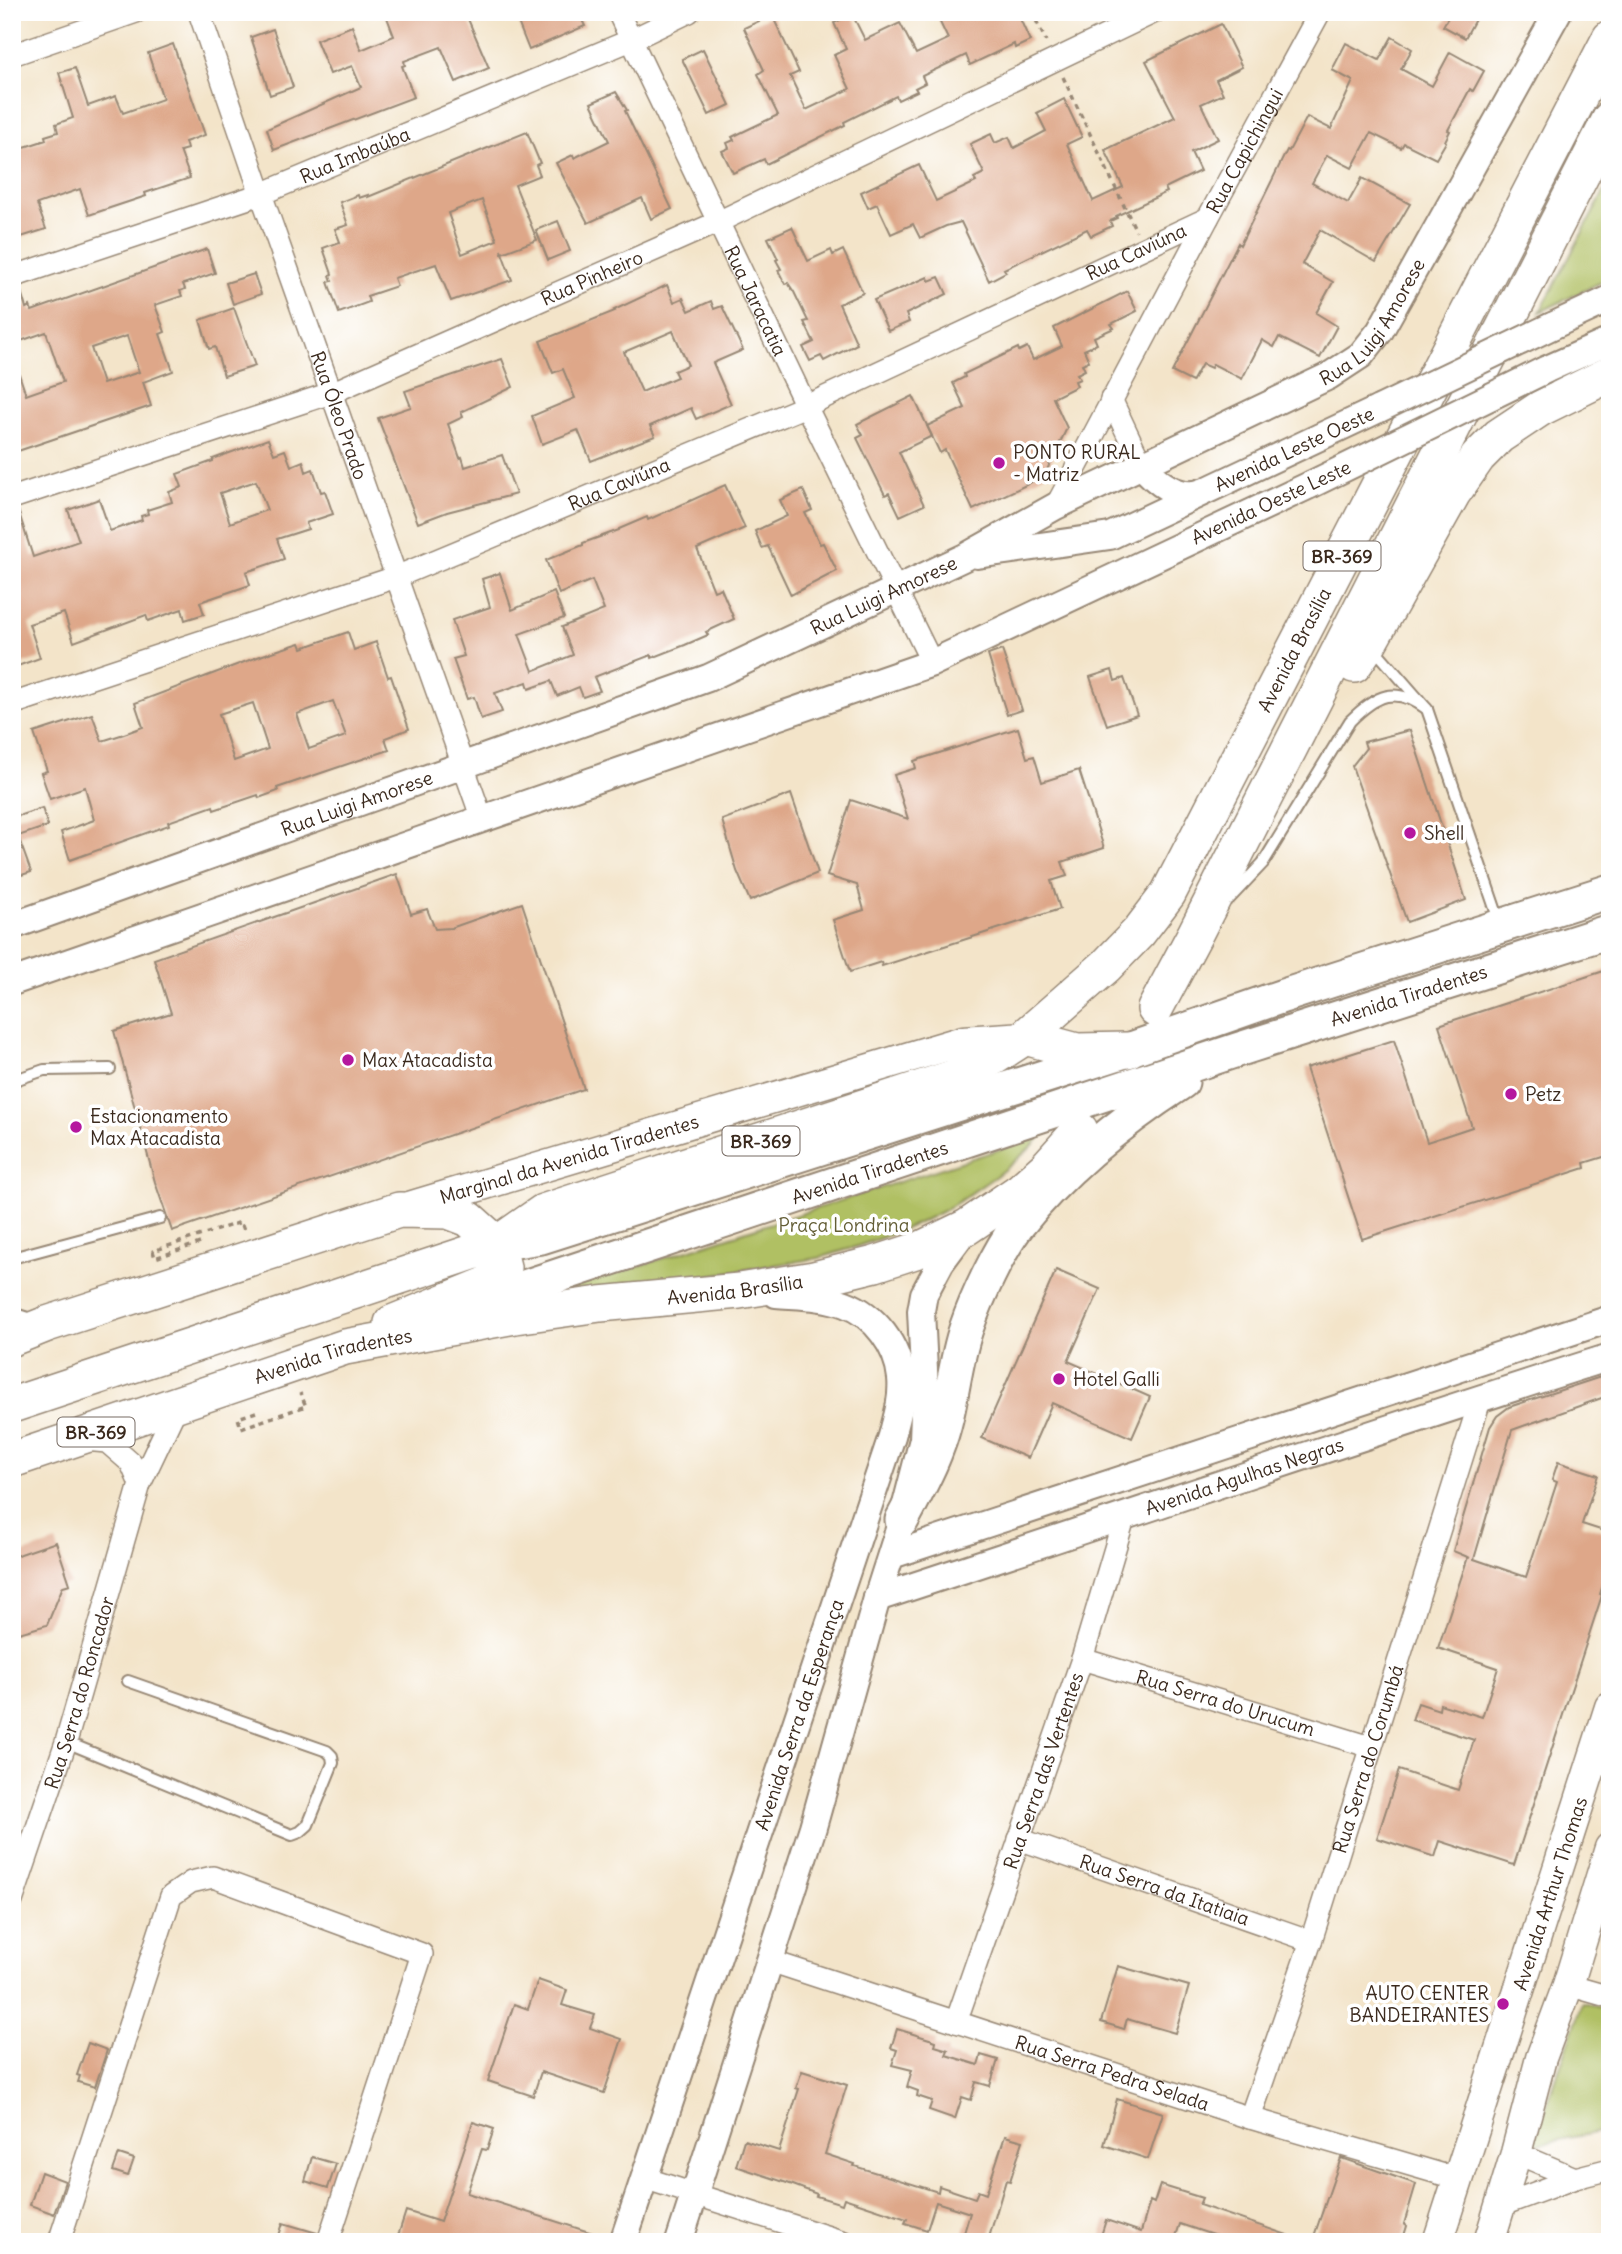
<svg xmlns="http://www.w3.org/2000/svg" width="1622" height="2254" font-family="Delius,sans-serif">
	<rect width="100%" height="100%" fill="#fff"/>
	<filter id="ink" filterUnits="userSpaceOnUse"><feTurbulence type="fractalNoise" baseFrequency=".0143" numOctaves="2"/><feDisplacementMap in="SourceGraphic" scale="14" xChannelSelector="R" yChannelSelector="G"/><feConvolveMatrix kernelMatrix="1 2 1 2 8 2 1 2 1" color-interpolation-filters="sRGB"/></filter>
	<filter id="wash" filterUnits="userSpaceOnUse"><feTurbulence type="fractalNoise" baseFrequency=".00686" numOctaves="4" result="noise"/><feDisplacementMap in="SourceGraphic" scale="28" xChannelSelector="R" yChannelSelector="G"/><feGaussianBlur stdDeviation="1.57" result="paint"/><feColorMatrix in="noise" values="0 0 0 0 0 0 0 0 0 0 0 0 0 0 0 0 0 1.4 0 .05"/><feComposite in="paint" operator="in"/></filter>
	<g filter="url(#wash)">
		<rect width="100%" height="100%" fill="#f3e4c9"/>
		<g fill="#b0c063" stroke="#767540" stroke-width="2">
			<polygon points="1610,181 1610,278 1540,312"/>
			<path d="M1041,1136C1028,1152 1011,1164 996,1176C978,1188 960,1202 941,1212C903,1232 861,1246 819,1258L518,1305Z"/>
			<polygon points="1583,2002 1610,2011 1610,2130 1533,2145"/>
		</g>
		<g id="blocks">
			<g fill="#dea789" fill-rule="evenodd">
				<polygon points="385,12 465,12 489,68 456,82 441,47 404,61 405,65 402,66 414,97 274,150 267,129 361,87 352,66 330,74 316,40 352,26 361,50 394,36"/>
				<polygon points="514,12 578,12 585,26 529,50"/>
				<polygon points="935,12 1017,12 1030,41 1015,48 1014,44 970,65 966,55 922,76 925,83 915,88 917,91 898,100 896,96 844,122 845,125 766,164 764,159 733,173 722,151 729,148 727,143 734,140 732,137 778,115 758,74 764,70 744,28 772,15 799,72 790,76 806,110 850,89 834,55 846,49 834,23 852,14 865,40 900,23 916,54 948,39"/>
				<polygon points="1451,12 1479,12 1465,38 1443,26"/>
				<polygon points="1221,24 1242,67 1216,80 1223,94 1201,104 1218,139 1191,152 1200,171 1165,188 1167,192 1116,216 1117,218 1110,221 1112,226 1091,236 1087,229 1004,269 1006,272 989,281 961,222 946,226 920,238 913,224 891,234 877,204 868,208 861,192 919,165 936,201 976,182 974,178 984,173 970,144 991,134 995,143 1009,137 1014,148 1046,131 1037,113 1064,99 1082,137 1067,144 1093,201 1123,187 1105,150 1175,117 1146,61"/>
				<polygon points="273,29 293,87 270,95 251,37"/>
				<polygon points="1392,37 1412,49 1401,69 1432,86 1450,52 1484,71 1473,91 1470,89 1448,130 1450,131 1445,141 1446,142 1436,159 1404,143 1401,148 1371,133 1352,168 1327,155 1312,183 1348,203 1362,178 1410,204 1376,262 1320,230 1302,264 1333,282 1316,313 1337,326 1320,358 1279,337 1274,347 1262,340 1242,379 1213,364 1211,368 1202,364 1192,382 1172,372 1238,243 1240,245 1287,150 1289,151 1307,117 1331,129 1353,81 1332,70 1346,43 1379,60"/>
				<polygon points="173,44 205,135 185,142 187,149 180,151 190,178 145,193 146,196 89,215 80,189 37,204 46,229 12,240 12,151 46,140 45,136 58,132 56,124 73,118 59,73 75,68 88,106 116,96 123,113 163,99 148,53"/>
				<polygon points="703,49 730,105 709,115 682,59"/>
				<polygon points="616,92 627,110 625,111 672,209 651,219 642,198 588,223 556,163 573,155 574,158 609,141 591,103"/>
				<path d="M527,132L540,163L536,165L540,175L515,185L537,240L502,253L501,250L512,280L451,301L436,264L394,278L397,286L367,296L369,302L339,313L328,282L332,281L330,275L332,274L323,248L340,242L335,229L348,225L340,202L358,195L359,198L368,195V197ZM482,200L497,240L462,254L448,213Z"/>
				<polygon points="558,221 570,251 548,260 536,230"/>
				<polygon points="792,227 808,261 831,250 833,255 843,250 863,293 839,304 857,344 824,361 821,356 810,361 803,347 814,342 804,322 808,321 794,292 788,283 785,284 778,270 781,269 776,260 778,259 768,238"/>
				<path d="M207,249L215,273L183,284L185,289L180,291L182,296L155,305L165,332L160,334L173,371L143,382L151,406L12,453V363L15,362L26,395L63,382L46,332L12,344V290L20,288L26,308L30,306L32,311ZM127,336L139,372L103,384L91,348Z"/>
				<polygon points="254,274 261,294 233,304 226,283"/>
				<polygon points="928,277 929,281 939,277 947,294 906,314 909,322 888,331 874,300"/>
				<path d="M667,285L674,302L683,298L689,311L711,301L714,309L722,306L743,350L713,363L731,404L696,419L691,408L650,426L655,436L591,461L578,430L542,444L532,416L575,398L563,369L553,373L540,341L615,311L614,310ZM673,331L688,365L674,371L677,377L642,392L624,352Z"/>
				<polygon points="1127,291 1137,311 1111,324 1114,328 1094,337 1097,344 1084,350 1089,361 1082,364 1085,370 1077,374 1080,379 1075,381 1077,386 1053,398 1067,428 1045,474 1026,485 973,510 945,450 940,453 927,426 965,408 953,383 965,377 964,374 1018,348 1019,351 1027,347 1033,360 1062,346 1054,328"/>
				<polygon points="234,308 255,366 224,376 215,347 209,349 200,320"/>
				<polygon points="502,359 513,387 461,412 463,417 448,424 460,458 462,457 465,467 502,455 516,494 447,512 418,523 378,418 411,407 405,391"/>
				<polygon points="913,396 932,436 899,452 924,505 900,516 889,493 885,495 857,438 863,435 857,424"/>
				<path d="M268,439L274,454L285,450L291,466L303,461L306,472L313,469L321,492L325,491L333,514L306,523L308,529L277,539L284,559L246,572L250,585L200,602L204,614L185,620L182,609L148,621L146,615L74,642L64,613L29,624L40,658L12,668V511L18,510L33,557L79,541L68,510L99,499L110,531L142,520L141,516L148,514L147,510L172,502L169,492L182,487L177,474L213,461V459ZM256,481L267,510L230,523L220,493Z"/>
				<polygon points="725,485 745,528 697,549 714,591 721,588 734,619 706,632 708,635 685,645 652,658 651,655 594,677 600,691 583,697 579,687 557,696 551,681 529,689 527,682 495,693 502,712 481,719 474,697 467,699 453,659 464,656 452,620 490,607 482,579 500,573 512,610 554,592 564,618 519,634 533,671 573,655 562,627 604,610 592,580 559,594 546,560 583,545 583,543 619,530 619,529 647,517 648,520"/>
				<polygon points="803,490 812,510 805,513 820,544 823,543 837,571 791,595 768,546 762,548 755,531 787,516 780,500"/>
				<path d="M348,632L354,650L376,642L388,677L391,676L409,729L385,738L389,750L277,788L278,791L259,798L258,795L214,810L213,806L168,822L169,825L70,860L61,832L94,820L85,787L50,799L41,773L47,771L34,733L92,714L102,741L124,734L143,727L135,703L263,655L300,643L302,648ZM333,701L346,736L309,749L297,714ZM253,703L268,749L234,761L219,714Z"/>
				<polygon points="1002,650 1022,710 1007,715 988,655"/>
				<polygon points="1112,670 1115,681 1124,678 1137,715 1107,725 1090,677"/>
				<polygon points="1018,728 1027,758 1034,756 1042,782 1079,770 1104,848 1062,862 1067,876 1051,881 1060,909 882,966 881,962 850,972 833,920 864,910 857,885 827,876 851,800 908,819 894,775 916,768 914,761"/>
				<polygon points="1410,730 1466,900 1407,922 1352,766 1366,748 1364,742"/>
				<polygon points="791,794 818,873 750,901 737,871 722,820"/>
				<polygon points="42,808 48,826 18,836 31,872 12,878 12,818"/>
				<polygon points="397,874 411,914 427,909 435,929 451,928 522,903 584,1089 172,1231 155,1182 114,1031 171,1013 154,959"/>
				<polygon points="1610,969 1610,1155 1584,1163 1585,1168 1362,1239 1306,1068 1394,1040 1427,1142 1472,1127 1439,1025"/>
				<polygon points="1056,1270 1100,1289 1068,1361 1150,1397 1132,1438 1052,1403 1028,1458 982,1438"/>
				<polygon points="1610,1374 1610,1395 1512,1430 1474,1559 1526,1577 1557,1482 1552,1480 1558,1462 1598,1475 1582,1524 1610,1533 1610,1563 1600,1594 1602,1595 1514,1865 1440,1841 1435,1857 1377,1838 1399,1770 1458,1790 1474,1740 1412,1720 1418,1703 1439,1710 1440,1704 1482,1717 1498,1668 1438,1648 1468,1557 1470,1558 1453,1551 1490,1427 1497,1416 1509,1407"/>
				<polygon points="56,1542 70,1584 63,1586 47,1625 12,1635 12,1557"/>
				<polygon points="1118,1966 1189,1986 1175,2033 1127,2019 1124,2029 1101,2022"/>
				<polygon points="538,1980 567,1990 562,2005 595,2015 590,2028 622,2039 604,2093 541,2072 533,2096 488,2081 514,2004 528,2009"/>
				<polygon points="897,2029 936,2041 935,2046 948,2050 946,2055 978,2065 981,2055 998,2060 990,2086 976,2082 971,2100 962,2097 955,2119 929,2110 932,2101 917,2096 918,2091 907,2087 912,2070 892,2065 897,2050 891,2048"/>
				<polygon points="88,2043 107,2050 95,2087 78,2082 80,2076 77,2075"/>
				<polygon points="802,2071 847,2085 825,2154 855,2164 854,2166 938,2192 939,2186 975,2198 978,2191 986,2194 1005,2136 1023,2141 1010,2181 1006,2180 988,2241 964,2233 970,2213 936,2202 927,2230 905,2223 907,2219 844,2198 842,2204 816,2196 817,2194 793,2185 736,2166 744,2140 779,2151 799,2089 796,2088"/>
				<polygon points="1117,2099 1163,2113 1148,2159 1104,2145"/>
				<polygon points="473,2122 494,2129 487,2150 482,2149 467,2193 608,2238 608,2242 396,2242 406,2211 440,2222"/>
				<polygon points="119,2154 134,2159 128,2176 113,2171"/>
				<polygon points="312,2157 336,2164 328,2188 305,2181"/>
				<polygon points="1341,2158 1416,2184 1404,2224 1407,2226 1402,2242 1360,2242 1338,2235 1336,2242 1312,2242"/>
				<polygon points="41,2172 65,2181 54,2214 30,2205"/>
				<polygon points="1160,2185 1202,2198 1199,2205 1296,2238 1295,2242 1234,2242 1180,2224 1174,2242 1099,2242 1106,2220 1141,2232 1150,2201 1154,2203"/>
				<polygon points="283,2223 317,2233 315,2242 277,2242"/>
			</g>
		</g>
	</g>
	<g filter="url(#ink)">
		<use href="#blocks" fill-opacity="0" stroke="#978774" stroke-width="2"/>
		<g fill="none" stroke-linecap="round" stroke-linejoin="round">
			<defs>
				<g id="service">
					<polyline points="1372,646 1427,709 1500,923"/>
					<path d="M1229,899L1263,863L1350,721C1376,695 1395,685 1427,709"/>
					<polyline points="12,1081 44,1070 110,1069"/>
					<polyline points="12,1258 160,1218"/>
					<polyline points="12,1313 34,1320"/>
					<polyline points="66,1742 292,1835 300,1832 308,1825 333,1763 332,1756 327,1751 128,1681"/>
				</g>
				<g id="minor">
					<path id="s1" d="M199,12L261,194L482,819"/>
					<path id="s2" d="M618,12L806,406L932,663"/>
					<polyline points="12,55 136,12"/>
					<path id="s3" d="M12,277L261,194L631,40L689,12"/>
					<polyline points="1111,399 1142,465"/>
					<path id="s4" d="M12,498L331,393L718,222L1155,12"/>
					<path id="s5" d="M1056,506L1208,218L1320,12"/>
					<path id="s6" d="M12,704L396,577L806,406L1208,218"/>
					<polyline points="84,1440 107,1442 131,1463 140,1484"/>
					<path id="s7" d="M1082,1659L1371,1747"/>
					<path id="s8" d="M1019,1839L1311,1941"/>
					<path id="s9" d="M12,1901L66,1742L140,1484L179,1402"/>
					<path id="s10" d="M770,1961L1250,2118L1458,2179"/>
					<polyline points="1568,1985 1610,1997"/>
					<path id="s11" d="M956,2022L1082,1659L1124,1518"/>
					<path id="s12" d="M1250,2118L1311,1941L1481,1397"/>
					<polyline points="1516,2153 1575,2178"/>
					<polyline points="644,2178 844,2242"/>
					<polyline points="1500,2206 1575,2178 1610,2169"/>
					<polyline points="59,2242 171,1896 191,1882 213,1877 422,1954 328,2242"/>
				</g>
				<g id="tertiary">
					<polyline points="1552,326 1610,299"/>
					<polyline points="1545,370 1610,341"/>
					<path d="M1142,465C1155,481 1179,501 1202,492"/>
					<path id="s13" d="M977,555L1110,536L1379,409"/>
					<path id="s14" d="M12,926L708,678L965,557L1056,506L1329,376L1361,355L1380,331L1558,12"/>
					<polyline points="12,982 932,663 1310,485"/>
					<polyline points="892,1555 1610,1319"/>
					<path id="s15" d="M877,1598C1122,1518 1365,1434 1610,1357"/>
					<path id="s16" d="M623,2242L892,1436C897,1417 903,1398 901,1378C898,1346 875,1315 845,1304C824,1296 799,1296 776,1294"/>
					<polyline points="679,2242 813,1827 877,1598 902,1520 923,1439 925,1390 921,1311 924,1294 941,1262 964,1231"/>
				</g>
				<g id="secondary">
					<path id="s17" d="M412,1206L963,1041L1025,1037"/>
					<path id="s18" d="M1438,2242L1610,1707"/>
					<polyline points="1489,2242 1516,2153 1541,2058 1568,1985 1610,1848"/>
				</g>
				<g id="primary">
					<polyline points="497,1244 541,1237 1128,1050 1283,996 1610,891"/>
					<path id="s19" d="M458,1309L1237,1050L1610,931"/>
					<path d="M902,1520C914,1497 928,1473 937,1448C952,1410 953,1368 966,1329C977,1297 998,1252 1018,1225C1063,1168 1122,1121 1182,1082"/>
				</g>
				<g id="trunk">
					<polyline points="1354,665 1369,643 1453,493 1478,457 1499,436 1541,408 1610,374"/>
					<polyline points="1155,1009 1195,934 1610,119"/>
					<polyline points="1025,1037 1077,1051 1128,1050"/>
					<polyline points="12,1338 47,1324 399,1210 448,1211 469,1219 497,1244 503,1267 488,1284 392,1323"/>
					<path id="s20" d="M12,1405L497,1244L543,1212L952,1078L994,1057L1025,1037L1106,966L1139,932L1168,894L1610,38"/>
					<path id="s21" d="M12,1460L345,1347L515,1316L600,1304L739,1291L814,1279L875,1264L921,1249L967,1227L1020,1191L1046,1168L1080,1130"/>
				</g>
			</defs>
			<use href="#service" stroke="#978774" stroke-width="14"/>
			<use href="#minor" stroke="#978774" stroke-width="24"/>
			<use href="#tertiary" stroke="#978774" stroke-width="30"/>
			<use href="#secondary" stroke="#978774" stroke-width="33"/>
			<use href="#primary" stroke="#978774" stroke-width="37"/>
			<use href="#trunk" stroke="#978774" stroke-width="38"/>
			<g stroke="#978774" stroke-width="3.5" stroke-dasharray="5 5" stroke-linecap="butt">
				<polyline points="1032,12 1046,41"/>
				<polyline points="1063,77 1136,231"/>
				<polyline points="200,1243 155,1258 153,1251 241,1222 245,1233"/>
				<polyline points="256,1412 238,1418 241,1428 306,1406 300,1393"/>
			</g>
			<use href="#service" stroke="#fff" stroke-width="10"/>
			<use href="#minor" stroke="#fff" stroke-width="21"/>
			<use href="#tertiary" stroke="#fff" stroke-width="26"/>
			<use href="#secondary" stroke="#fff" stroke-width="30"/>
			<use href="#primary" stroke="#fff" stroke-width="33"/>
			<use href="#trunk" stroke="#fff" stroke-width="35"/>
			<defs>
				<g id="tertiary-bridge">
					<polyline points="1379,409 1552,326"/>
					<polyline points="1310,485 1545,370"/>
				</g>
			</defs>
			<use href="#tertiary-bridge" stroke="#978774" stroke-width="30" stroke-linecap="butt"/>
			<use href="#tertiary-bridge" stroke="#fff" stroke-width="26"/>
		</g>
	</g>
	<g fill="#b5179e" stroke="#fff" stroke-width="2.5">
		<circle cx="999" cy="463" r="7"/>
		<circle cx="1410" cy="833" r="7"/>
		<circle cx="348" cy="1060" r="7"/>
		<circle cx="1511" cy="1094" r="7"/>
		<circle cx="76" cy="1127" r="7"/>
		<circle cx="1059" cy="1379" r="7"/>
		<circle cx="1503" cy="2004" r="7"/>
	</g>
	<g text-anchor="middle" dominant-baseline="central" stroke-width="7" stroke-linejoin="round" paint-order="stroke">
		<g fill="#fff" stroke="#766a62" stroke-width="2">
			<rect x="1303.5" y="541.5" width="77" height="29" rx="5"/>
			<rect x="722.5" y="1126.5" width="77" height="29" rx="5"/>
			<rect x="57.5" y="1417.5" width="77" height="29" rx="5"/>
		</g>
		<g font-size="18" font-weight="bold" fill="#3b2a1e">
			<text x="1342" y="556">BR-369</text>
			<text x="761" y="1141">BR-369</text>
			<text x="96" y="1432">BR-369</text>
		</g>
		<g font-size="19" fill="#3b2a1e" stroke="#fff">
			<text stroke="none"><textPath href="#s5" startOffset="402">Rua Capichingui</textPath></text>
			<text stroke="none"><textPath href="#s3" startOffset="364">Rua Imbaúba</textPath></text>
			<text stroke="none"><textPath href="#s6" startOffset="1213">Rua Caviúna</textPath></text>
			<text stroke="none"><textPath href="#s4" startOffset="621">Rua Pinheiro</textPath></text>
			<text stroke="none"><textPath href="#s2" startOffset="320">Rua Jaracatia</textPath></text>
			<text stroke="none"><textPath href="#s14" startOffset="1500">Rua Luigi Amorese</textPath></text>
			<text stroke="none"><textPath href="#s1" startOffset="427">Rua Óleo Prado</textPath></text>
			<text stroke="none"><textPath href="#s13" startOffset="338">Avenida Leste Oeste</textPath></text>
			<text stroke="none"><textPath href="#s6" startOffset="646">Rua Caviúna</textPath></text>
			<text transform="translate(1271 502) rotate(-25)">Avenida Oeste Leste</text>
			<text stroke="none"><textPath href="#s14" startOffset="933">Rua Luigi Amorese</textPath></text>
			<text stroke="none"><textPath href="#s20" startOffset="1559">Avenida Brasília</textPath></text>
			<text stroke="none"><textPath href="#s14" startOffset="366">Rua Luigi Amorese</textPath></text>
			<text stroke="none"><textPath href="#s19" startOffset="1001">Avenida Tiradentes</textPath></text>
			<text stroke="none"><textPath href="#s17" startOffset="164">Marginal da Avenida Tiradentes</textPath></text>
			<text stroke="none"><textPath href="#s19" startOffset="434">Avenida Tiradentes</textPath></text>
			<text stroke="none"><textPath href="#s21" startOffset="746">Avenida Brasília</textPath></text>
			<text stroke="none"><textPath href="#s21" startOffset="338">Avenida Tiradentes</textPath></text>
			<text stroke="none"><textPath href="#s15" startOffset="387">Avenida Agulhas Negras</textPath></text>
			<text stroke="none"><textPath href="#s9" startOffset="219">Rua Serra do Roncador</textPath></text>
			<text stroke="none"><textPath href="#s7" startOffset="150">Rua Serra do Urucum</textPath></text>
			<text stroke="none"><textPath href="#s16" startOffset="556">Avenida Serra da Esperança</textPath></text>
			<text stroke="none"><textPath href="#s12" startOffset="378">Rua Serra do Corumbá</textPath></text>
			<text stroke="none"><textPath href="#s11" startOffset="266">Rua Serra das Vertentes</textPath></text>
			<text stroke="none"><textPath href="#s8" startOffset="154">Rua Serra da Itatiaia</textPath></text>
			<text stroke="none"><textPath href="#s18" startOffset="366">Avenida Arthur Thomas</textPath></text>
			<text stroke="none"><textPath href="#s10" startOffset="360">Rua Serra Pedra Selada</textPath></text>
		</g>
		<g font-size="19" fill="#3b2a1e" stroke="#fff" text-anchor="start">
			<text x="1013" y="452">PONTO RURAL<tspan x="1013" dy="22">- Matriz</tspan></text>
			<text x="1424" y="833">Shell</text>
			<text x="362" y="1060">Max Atacadista</text>
			<text x="1525" y="1094">Petz</text>
			<text x="90" y="1116">Estacionamento<tspan x="90" dy="22">Max Atacadista</tspan></text>
			<text x="1073" y="1379">Hotel Galli</text>
			<text x="1489" y="1993" text-anchor="end">AUTO CENTER<tspan x="1489" dy="22">BANDEIRANTES</tspan></text>
		</g>
		<g font-size="19" fill="#645e36" stroke="#fff">
			<text x="844" y="1225">Praça Londrina</text>
		</g>
	</g>
	<rect width="1622" height="2254" fill="none" stroke="#fff" stroke-width="42"/>
</svg>
